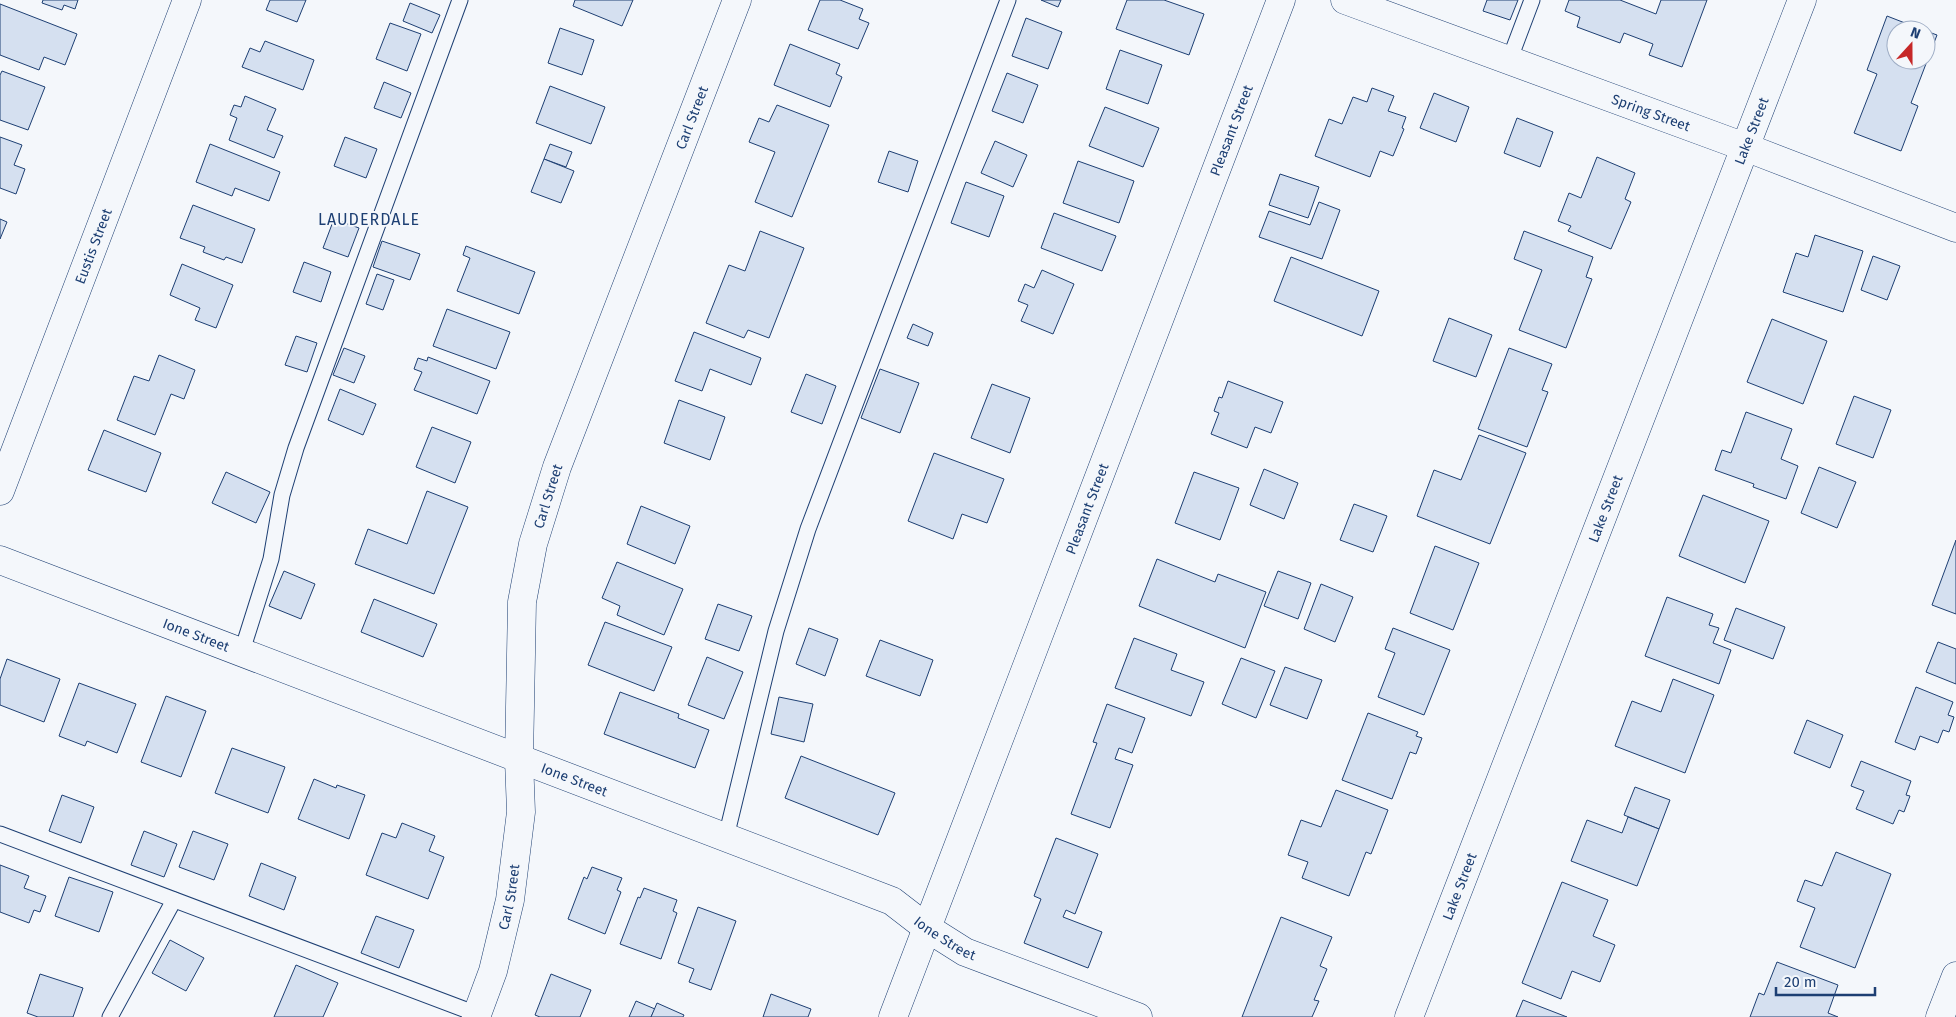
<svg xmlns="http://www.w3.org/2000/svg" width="1956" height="1017" font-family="'Fira Sans',sans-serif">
	<rect width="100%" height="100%" fill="#f4f7fb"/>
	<g fill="#d5e0f0" stroke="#1d3f73">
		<polygon points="43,0 78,0 75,9 64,5 62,10 42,3"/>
		<polygon points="270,0 306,0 297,22 266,10"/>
		<polygon points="575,0 633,0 622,26 573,6"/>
		<polygon points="820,0 840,0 863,9 859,19 869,23 858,49 808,30"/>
		<polygon points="1041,0 1061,0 1058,7"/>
		<polygon points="1127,0 1164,0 1204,14 1189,55 1116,29"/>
		<polygon points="1487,0 1518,0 1510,20 1483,11"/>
		<polygon points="1569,0 1620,0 1656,14 1661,0 1707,0 1682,67 1649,55 1653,44 1624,33 1620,43 1577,27 1580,17 1565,11"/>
		<polygon points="410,3 440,15 432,33 403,21"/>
		<polygon points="0,4 77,34 65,65 44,57 39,70 0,55"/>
		<polygon points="1887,16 1923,30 1896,30 1896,60 1926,60 1926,31 1937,35 1911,103 1918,106 1901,151 1854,133 1877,74 1867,70"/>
		<polygon points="1026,18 1062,32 1048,69 1012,56"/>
		<polygon points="390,23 421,34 407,71 376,59"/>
		<polygon points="560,28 594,40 582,75 548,63"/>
		<polygon points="265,41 314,60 303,90 242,67 250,48 260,52"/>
		<polygon points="790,44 840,64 836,74 842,77 830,107 774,85"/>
		<polygon points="1120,50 1162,65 1148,104 1106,89"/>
		<polygon points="2,71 45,87 28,130 0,120 0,75"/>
		<polygon points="1007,73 1038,85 1023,123 992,111"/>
		<polygon points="384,82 411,93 401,118 374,108"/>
		<polygon points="550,86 605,107 591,144 536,123"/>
		<polygon points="1372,88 1394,96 1388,111 1406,117 1402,128 1404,129 1393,156 1380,151 1370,177 1315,156 1329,119 1342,124 1353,97 1367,102"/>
		<polygon points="1434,93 1469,107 1456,142 1420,128"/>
		<polygon points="245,96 276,109 267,130 283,136 274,158 229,140 237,118 230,115 234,105 241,107"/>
		<polygon points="777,105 829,125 792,217 755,202 775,152 749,142 759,118 769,122"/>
		<polygon points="1105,107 1159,128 1143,167 1089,146"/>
		<polygon points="1517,118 1553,132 1540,167 1504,153"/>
		<polygon points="0,137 22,145 14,165 25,169 16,194 0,188"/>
		<polygon points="345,137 377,149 366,178 334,166"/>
		<polygon points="995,141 1027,155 1013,187 981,173"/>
		<polygon points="210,144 280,172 269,201 235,188 232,196 196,182"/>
		<polygon points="550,144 572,152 566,167 544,159"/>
		<polygon points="889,151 918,161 908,192 878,182"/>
		<polygon points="1597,157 1635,173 1625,199 1631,202 1611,249 1568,231 1571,226 1558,221 1569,193 1581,198"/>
		<polygon points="544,159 574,171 561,203 531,192"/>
		<polygon points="1078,161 1134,181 1119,223 1063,203"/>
		<polygon points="1280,174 1319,187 1308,218 1269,205"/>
		<polygon points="966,182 1004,196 989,237 951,223"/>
		<polygon points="1319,202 1340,210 1322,259 1259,237 1269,211 1310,225"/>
		<polygon points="193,205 255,229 242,263 226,257 224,260 203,252 205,247 180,238"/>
		<polygon points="1054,213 1116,236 1102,271 1041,248"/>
		<polygon points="0,219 7,222 0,239"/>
		<polygon points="334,219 359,228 348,257 323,248"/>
		<polygon points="760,231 804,248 769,338 748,330 744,338 706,323 729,265 745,271"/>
		<polygon points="1524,231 1593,257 1586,277 1592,279 1566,348 1519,330 1542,270 1514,259"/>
		<polygon points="1815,235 1863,251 1843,312 1783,292 1796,253 1808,257"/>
		<polygon points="382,241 420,254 410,280 373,267"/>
		<polygon points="466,246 535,272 519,314 457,291 470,258 463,255"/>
		<polygon points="1873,256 1900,266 1887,300 1861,290"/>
		<polygon points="1291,257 1379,291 1362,336 1274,301"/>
		<polygon points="304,262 331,272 321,302 293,292"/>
		<polygon points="182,264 233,285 216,328 195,320 200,308 170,295"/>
		<polygon points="1042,270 1074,284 1053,334 1021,321 1028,305 1018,301 1025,284 1034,288"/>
		<polygon points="377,274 394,280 383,310 366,304"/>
		<polygon points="447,309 510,332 496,369 433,346"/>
		<polygon points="1449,318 1492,335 1476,377 1433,361"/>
		<polygon points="1772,319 1827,341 1803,404 1747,382"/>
		<polygon points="913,324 933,333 928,346 907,338"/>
		<polygon points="694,332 761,358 751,385 710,369 702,391 675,381"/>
		<polygon points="296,336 317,343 307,372 285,365"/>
		<polygon points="344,348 365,356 354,383 333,375"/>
		<polygon points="1509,348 1552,364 1542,390 1548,392 1527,447 1478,429"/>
		<polygon points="159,355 195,370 184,399 171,394 155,435 117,420 134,376 149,381"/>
		<polygon points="428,357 490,381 477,414 414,390 422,372 414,369 418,358 427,361"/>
		<polygon points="880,369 919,383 900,433 861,418"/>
		<polygon points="806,374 836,386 822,424 791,412"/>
		<polygon points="1228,381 1283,402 1271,433 1255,427 1247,448 1211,434 1219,413 1214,411 1219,397 1222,398"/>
		<polygon points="992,384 1030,398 1010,453 971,438"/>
		<polygon points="340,389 376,404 363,435 328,420"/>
		<polygon points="1854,396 1891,410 1873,458 1836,444"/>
		<polygon points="679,400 725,417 710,460 664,443"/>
		<polygon points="1746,412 1792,429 1781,459 1798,466 1786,499 1753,487 1754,484 1715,470 1722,450 1731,453"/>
		<polygon points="432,427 471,442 455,483 416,467"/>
		<polygon points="104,430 161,453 146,492 88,470"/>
		<polygon points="1479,435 1526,453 1490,544 1417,516 1434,470 1461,480"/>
		<polygon points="934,453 1004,479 987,523 962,514 953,539 908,521"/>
		<polygon points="1819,467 1856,482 1837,528 1801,513"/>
		<polygon points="1264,469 1298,483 1284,519 1250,505"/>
		<polygon points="226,472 270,492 256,523 212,503"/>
		<polygon points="1194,472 1239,488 1220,540 1175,523"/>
		<polygon points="427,491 468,507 434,594 355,564 368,529 407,544"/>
		<polygon points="1703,495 1769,521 1745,583 1679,556"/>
		<polygon points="1354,504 1387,516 1373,552 1340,540"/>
		<polygon points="641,506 690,526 675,564 627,544"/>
		<polygon points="1956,540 1956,614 1932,605"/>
		<polygon points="1435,546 1479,563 1453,630 1410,613"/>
		<polygon points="1157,559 1215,582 1218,574 1266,592 1245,648 1139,606"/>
		<polygon points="617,562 683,589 664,635 617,615 620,606 602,598"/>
		<polygon points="284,571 315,584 301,619 269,606"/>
		<polygon points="1278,571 1311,583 1298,619 1264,606"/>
		<polygon points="1321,584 1353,597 1335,642 1304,629"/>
		<polygon points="1667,597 1713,614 1709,625 1719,628 1713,643 1731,650 1719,684 1645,656"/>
		<polygon points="374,599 437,624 423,657 361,632"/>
		<polygon points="718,604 752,616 739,651 705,639"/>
		<polygon points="1736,608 1785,627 1773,659 1724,640"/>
		<polygon points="605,622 672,647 654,691 588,665"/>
		<polygon points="809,628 838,639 825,676 796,664"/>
		<polygon points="1393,628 1450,650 1424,715 1378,697 1395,653 1385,649"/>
		<polygon points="1134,638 1177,654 1171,670 1204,682 1191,716 1115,688"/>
		<polygon points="880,640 933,660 920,696 866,676"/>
		<polygon points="1938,642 1956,649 1956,684 1926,672"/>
		<polygon points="707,657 743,672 724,719 688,705"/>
		<polygon points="1241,658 1275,671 1256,718 1222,704"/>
		<polygon points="7,659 60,679 44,722 0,705 0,679"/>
		<polygon points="1285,667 1322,680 1307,719 1270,705"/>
		<polygon points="1673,679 1714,695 1685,773 1615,746 1632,701 1661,712"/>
		<polygon points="79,683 136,704 117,753 87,741 85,746 59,736"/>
		<polygon points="1916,687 1953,702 1948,715 1954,717 1949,732 1943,730 1938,743 1920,736 1915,750 1895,742"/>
		<polygon points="620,692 679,714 678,718 709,730 695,768 604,734"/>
		<polygon points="166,696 206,711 181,777 141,762"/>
		<polygon points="779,697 813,704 804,742 771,734"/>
		<polygon points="1107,704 1145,718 1132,753 1119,748 1115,759 1133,765 1110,828 1071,814 1097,743 1093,742"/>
		<polygon points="1368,713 1418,732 1416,736 1422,738 1416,754 1410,752 1392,799 1342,780"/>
		<polygon points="1807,720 1843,735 1830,768 1794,753"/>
		<polygon points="232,748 285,767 268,813 215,793"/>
		<polygon points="801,756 895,793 878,835 785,798"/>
		<polygon points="1861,761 1911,781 1906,795 1910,796 1904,812 1899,810 1893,824 1856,809 1864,791 1851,786"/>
		<polygon points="314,779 336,788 337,785 365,795 349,839 298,819"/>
		<polygon points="1635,787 1670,800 1659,829 1624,815"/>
		<polygon points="1336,790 1388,810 1371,854 1366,852 1349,896 1302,878 1308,862 1288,855 1301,820 1321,827"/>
		<polygon points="62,795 94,807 81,843 49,831"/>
		<polygon points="1628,817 1659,829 1637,886 1571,861 1587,820 1622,833"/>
		<polygon points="402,823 435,836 429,851 444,857 428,899 366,875 382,833 396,838"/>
		<polygon points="144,831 177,844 164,877 131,865"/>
		<polygon points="193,831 228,844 214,880 179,867"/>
		<polygon points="1056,838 1098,854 1075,914 1066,910 1063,917 1102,932 1088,968 1024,943 1041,899 1034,896"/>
		<polygon points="1836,852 1891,874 1855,968 1800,947 1815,908 1797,901 1805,880 1822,886"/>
		<polygon points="261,863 296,877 284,910 249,896"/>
		<polygon points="0,865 29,876 24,888 46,896 40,912 34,910 29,923 0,912"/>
		<polygon points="592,867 622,878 617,890 621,892 605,934 568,919 584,877 587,879"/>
		<polygon points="69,877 113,892 99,932 55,916"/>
		<polygon points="1562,882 1608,900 1593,936 1615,945 1600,982 1572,971 1561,999 1522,983"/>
		<polygon points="644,888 677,900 673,911 677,913 661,959 620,944 638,897 640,898"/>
		<polygon points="698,907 736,921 711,990 689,982 694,969 678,963"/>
		<polygon points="376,916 414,930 399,968 361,953"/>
		<polygon points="1281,917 1332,937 1320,966 1327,969 1314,1000 1319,1001 1312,1017 1242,1017"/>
		<polygon points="170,940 204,958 186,991 152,973"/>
		<polygon points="1777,962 1838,985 1828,1013 1838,1017 1750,1017 1759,993 1764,995"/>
		<polygon points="296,965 338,983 323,1017 274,1017"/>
		<polygon points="40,974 83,988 73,1017 38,1017 27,1013"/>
		<polygon points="551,974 591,990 580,1017 540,1017 535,1015"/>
		<polygon points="771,994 811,1009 808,1017 763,1017"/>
		<polygon points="1523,1000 1567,1017 1516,1017"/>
		<polygon points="636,1001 655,1009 651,1017 629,1017"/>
		<polygon points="657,1003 684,1015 683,1017 651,1017"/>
	</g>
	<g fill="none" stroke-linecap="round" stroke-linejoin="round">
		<defs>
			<g id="service">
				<polyline points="1509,61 1532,0"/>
				<polyline points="242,651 271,559 282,495 296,448 460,0"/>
				<polyline points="0,834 482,1016"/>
				<polyline points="726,837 776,631 808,529 1008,0"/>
				<polyline points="110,1017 174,900"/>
			</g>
			<g id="minor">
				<path id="s1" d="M1345,0L1745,147L1956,228"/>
				<path id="s2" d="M0,560L892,901L927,928L965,952L1138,1017"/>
				<path id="s3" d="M476,1017L493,971L510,900L521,812L519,759L522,602L533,544L557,467L737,0"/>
				<path id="s4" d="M893,1017L1281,0"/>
				<path id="s5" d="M1409,1017L1802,0"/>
				<polyline points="1940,1017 1956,976"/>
			</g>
			<g id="tertiary">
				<path id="s6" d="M0,491L187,0"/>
			</g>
		</defs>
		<use href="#service" stroke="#1d3f73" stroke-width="17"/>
		<use href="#minor" stroke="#1d3f73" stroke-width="29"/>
		<use href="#tertiary" stroke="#1d3f73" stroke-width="29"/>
		<use href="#service" stroke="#f4f7fb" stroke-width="15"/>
		<use href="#minor" stroke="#f4f7fb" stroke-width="28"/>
		<use href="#tertiary" stroke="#f4f7fb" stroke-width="28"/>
	</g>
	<g text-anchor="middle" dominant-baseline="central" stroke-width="4" stroke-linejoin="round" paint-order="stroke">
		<g font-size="14" fill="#1d3f73" stroke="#f4f7fb">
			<text stroke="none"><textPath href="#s1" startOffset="326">Spring Street</textPath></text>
			<text stroke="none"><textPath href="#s3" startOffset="935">Carl Street</textPath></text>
			<text stroke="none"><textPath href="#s4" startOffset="949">Pleasant Street</textPath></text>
			<text stroke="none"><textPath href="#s5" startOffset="950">Lake Street</textPath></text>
			<text stroke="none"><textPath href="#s6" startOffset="262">Eustis Street</textPath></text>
			<text stroke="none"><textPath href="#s3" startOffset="530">Carl Street</textPath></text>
			<text stroke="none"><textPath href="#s4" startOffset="544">Pleasant Street</textPath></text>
			<text stroke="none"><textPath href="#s5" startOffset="545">Lake Street</textPath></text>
			<text stroke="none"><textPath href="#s2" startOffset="210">Ione Street</textPath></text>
			<text stroke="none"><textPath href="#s2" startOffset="615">Ione Street</textPath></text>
			<text stroke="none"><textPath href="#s5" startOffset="140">Lake Street</textPath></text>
			<text stroke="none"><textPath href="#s3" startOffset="125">Carl Street</textPath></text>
			<text stroke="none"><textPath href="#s2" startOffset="1020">Ione Street</textPath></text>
		</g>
		<g font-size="16" letter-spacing="1" fill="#1d3f73" stroke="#f4f7fb">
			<text x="369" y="219">LAUDERDALE</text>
		</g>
	</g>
	<g transform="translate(1911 45) rotate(21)"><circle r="24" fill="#f4f7fb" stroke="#9eadc5"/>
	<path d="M0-4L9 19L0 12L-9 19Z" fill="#c62828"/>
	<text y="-8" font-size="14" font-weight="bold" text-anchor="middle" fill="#1d3f73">N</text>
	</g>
	<path d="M1776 987v8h99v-8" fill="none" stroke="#1d3f73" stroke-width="2.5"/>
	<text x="1784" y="987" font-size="15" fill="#1d3f73" stroke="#f4f7fb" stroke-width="4" paint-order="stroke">20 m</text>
</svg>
